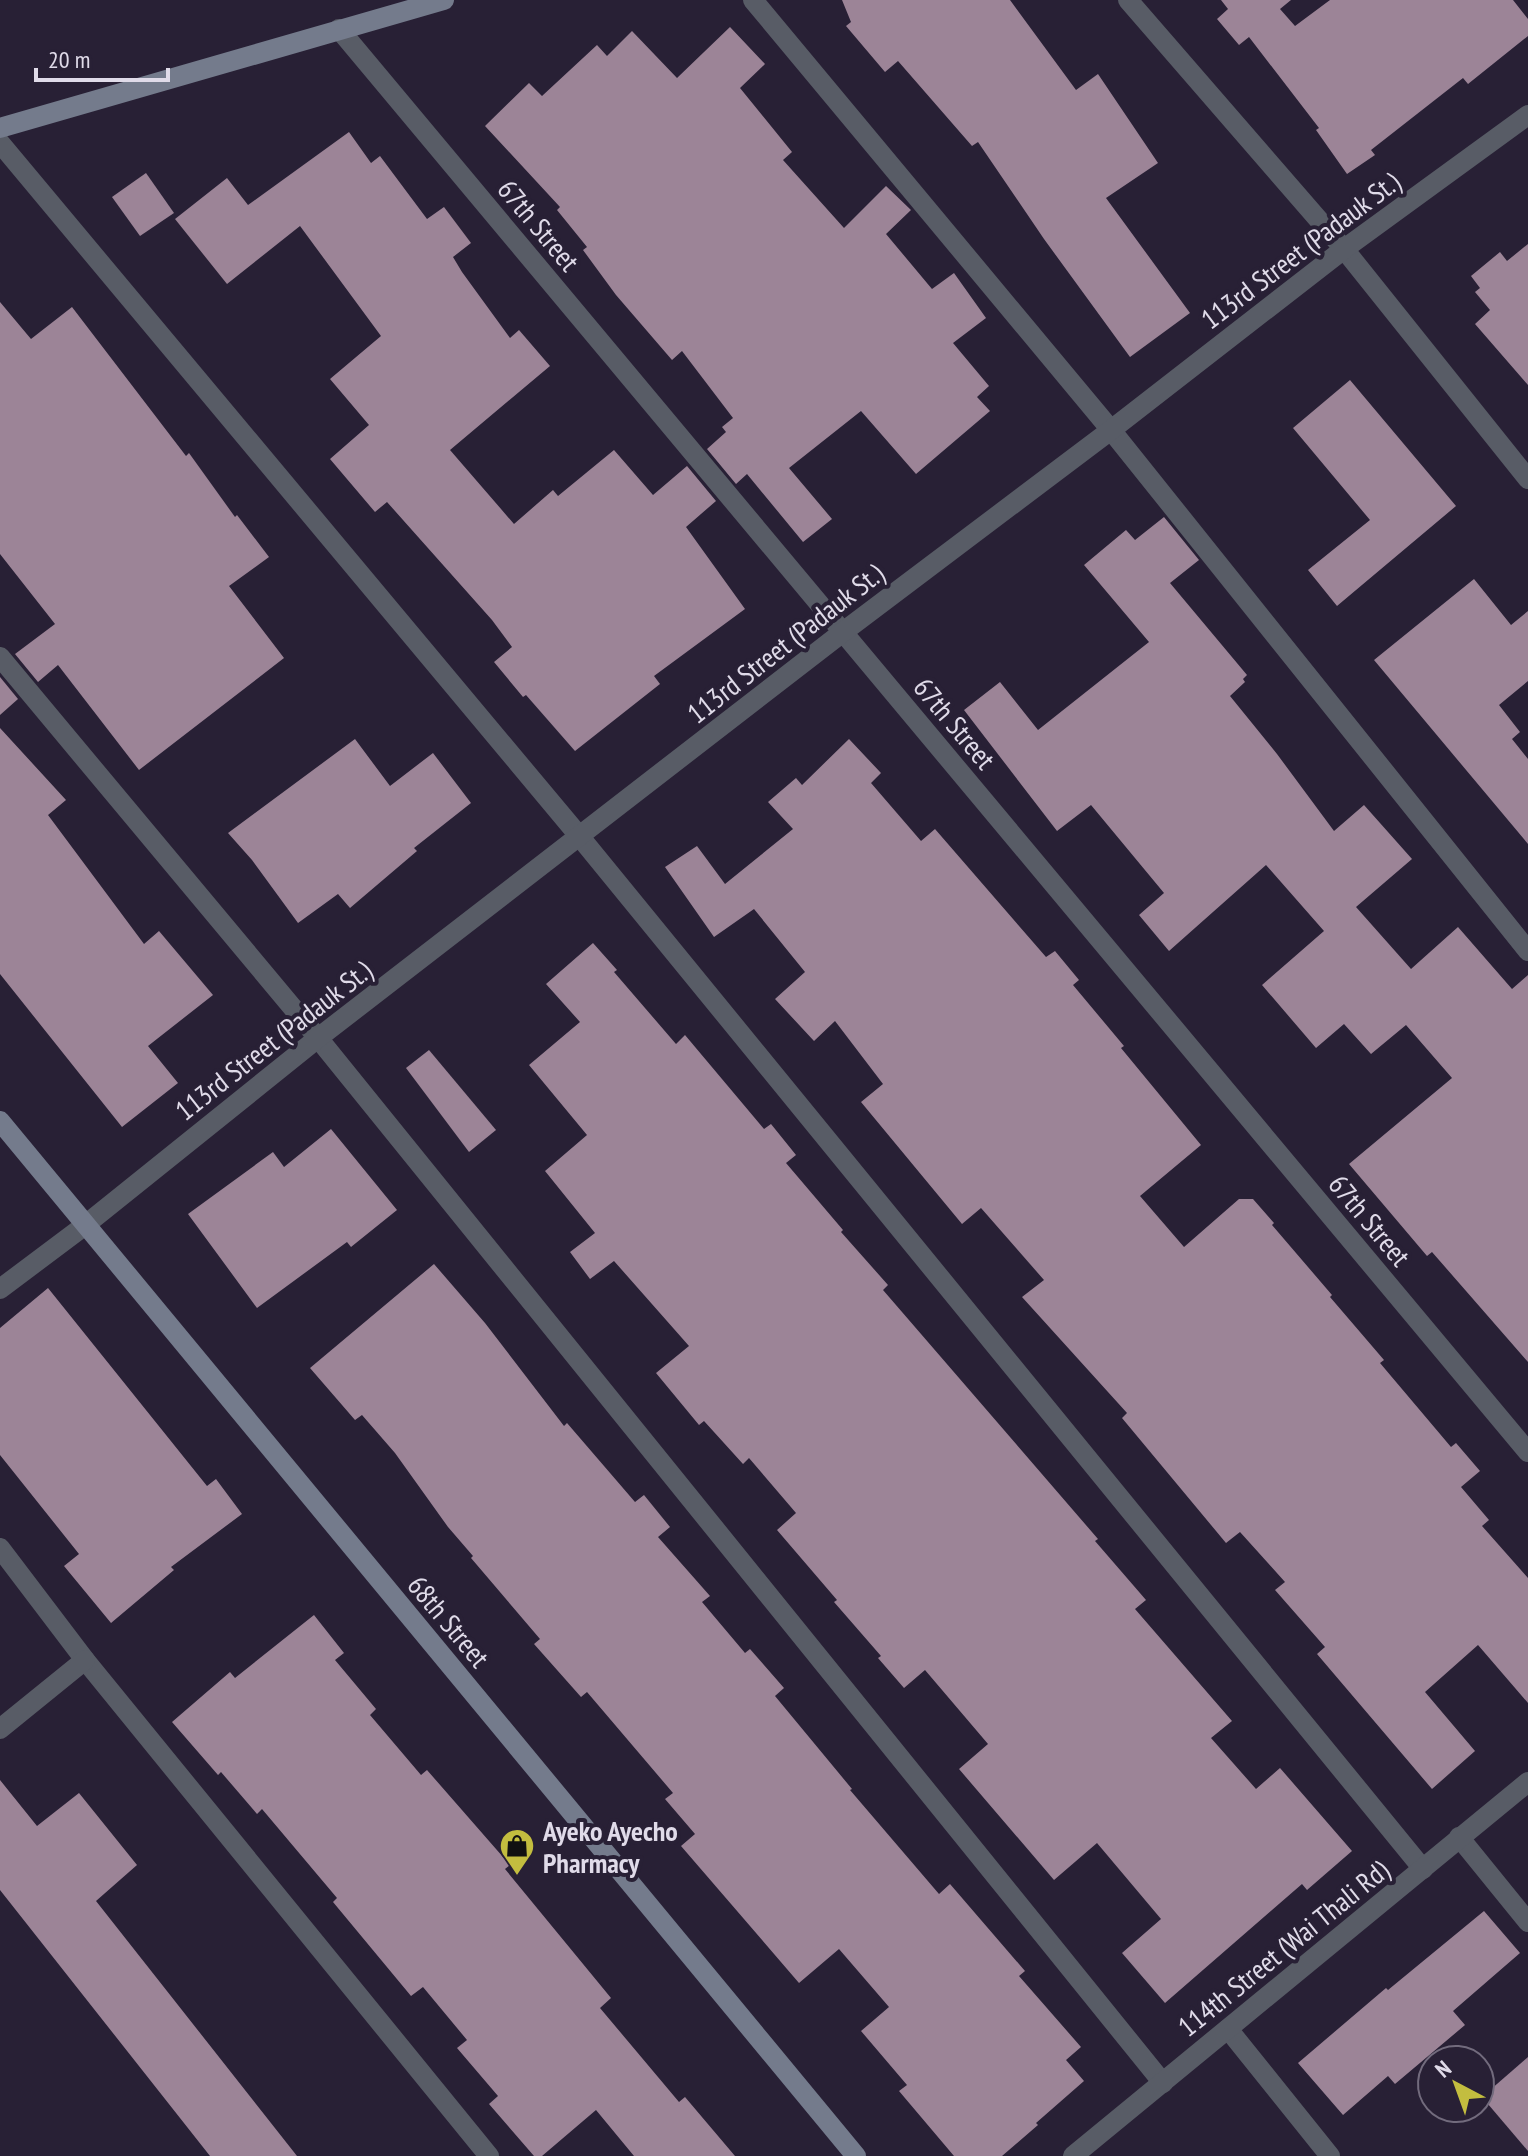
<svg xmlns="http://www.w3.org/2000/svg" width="1528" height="2156" font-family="'PT Sans Narrow',sans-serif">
	<rect width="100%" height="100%" fill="#282035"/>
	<g fill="#9c8497">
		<polygon points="842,0 1010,0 1076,90 1098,74 1158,163 1106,198 1190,313 1130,357 1044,239 978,142 972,146 898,61 885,72 846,26 851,22"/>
		<polygon points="1221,0 1291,0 1280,9 1295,26 1330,0 1513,0 1528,19 1528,36 1468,84 1463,78 1371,150 1375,155 1347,174 1316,130 1319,128 1249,37 1239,45 1217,19 1228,9"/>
		<polygon points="730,27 765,64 740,88 792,152 783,160 844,228 886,186 911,210 886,234 932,289 954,273 986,318 953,343 989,386 977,397 990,411 916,474 861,411 789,468 832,519 803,542 747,474 736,484 707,449 726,432 722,427 733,418 682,351 672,360 616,295 583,250 587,247 557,210 560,207 485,126 529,83 542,96 597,45 607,56 632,31 677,78"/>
		<polygon points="349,132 371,163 380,156 427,219 444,207 471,243 453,257 462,272 510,338 519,330 550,366 450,450 514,524 553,490 558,496 614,450 653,495 687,466 716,501 686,527 745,609 654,676 660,684 575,751 526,695 523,697 494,662 512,647 492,620 387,502 375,512 330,459 369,425 330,379 381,336 300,226 227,284 175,219 227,178 248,205"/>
		<polygon points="146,173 174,213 140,236 112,197"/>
		<polygon points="1528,244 1528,385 1475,324 1490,310 1475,292 1480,288 1471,276 1500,252 1507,261"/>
		<polygon points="0,302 31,339 72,307 186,456 189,453 235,517 237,515 269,557 229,586 284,658 139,770 58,665 38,682 15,654 55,624 0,554"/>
		<polygon points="1350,380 1456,506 1337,606 1308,570 1370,520 1293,428"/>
		<polygon points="1164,517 1199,560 1170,583 1247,675 1243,679 1245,682 1230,696 1277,754 1334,831 1364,805 1412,859 1356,907 1411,969 1458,927 1512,989 1528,975 1528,1362 1432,1252 1427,1256 1349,1164 1452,1078 1406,1025 1371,1054 1344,1024 1316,1048 1262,985 1324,931 1266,865 1169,951 1139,915 1164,893 1091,805 1057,831 964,710 1000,682 1038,730 1149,642 1084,565 1126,530 1135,540"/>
		<polygon points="1474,579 1511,625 1528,611 1528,681 1499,705 1520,732 1512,739 1528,759 1528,844 1374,660"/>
		<polygon points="0,677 18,699 0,715"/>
		<polygon points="0,728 66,800 48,815 144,944 159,931 213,995 148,1046 178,1083 122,1127 0,974"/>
		<polygon points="355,739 390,786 433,753 471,803 414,848 417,851 350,908 338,894 298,923 252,860 228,833"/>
		<polygon points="849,739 881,773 871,783 921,841 935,829 1046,957 1055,951 1079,980 1073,985 1124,1046 1121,1048 1201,1145 1140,1196 1184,1247 1239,1199 1253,1199 1274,1223 1272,1225 1332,1295 1330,1297 1384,1360 1380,1363 1451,1447 1456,1443 1480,1471 1461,1487 1489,1520 1482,1526 1528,1578 1528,1703 1478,1645 1425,1692 1475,1751 1432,1789 1317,1654 1325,1647 1275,1590 1285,1582 1240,1532 1226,1543 1122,1418 1127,1413 1022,1297 1044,1280 981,1208 962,1224 861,1102 883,1084 835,1021 814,1041 775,999 805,972 754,909 714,937 665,867 697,846 725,884 793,829 768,802 796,778 802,785"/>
		<polygon points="593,943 617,970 614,972 676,1044 685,1035 764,1129 771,1124 796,1155 786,1163 843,1230 841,1232 888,1285 883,1290 1098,1539 1095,1541 1146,1600 1135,1609 1232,1721 1211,1738 1256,1789 1280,1768 1352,1851 1307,1890 1302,1884 1165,2003 1122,1953 1161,1919 1097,1843 1054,1880 959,1769 988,1744 925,1670 904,1688 878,1658 881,1656 834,1602 837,1600 777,1530 796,1513 749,1458 743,1464 704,1421 699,1425 656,1373 689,1346 614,1261 590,1279 570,1252 595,1233 545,1171 587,1135 529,1065 580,1022 546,984"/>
		<polygon points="429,1050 496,1130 469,1152 406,1068"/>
		<polygon points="331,1129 397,1210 351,1247 347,1242 257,1308 188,1214 273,1152 284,1167"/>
		<polygon points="434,1264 485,1323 564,1426 567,1423 635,1502 644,1495 670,1527 658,1537 710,1596 702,1602 745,1653 750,1649 784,1688 775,1696 852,1789 850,1790 939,1894 950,1884 1025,1971 1019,1976 1081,2047 1066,2060 1084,2081 1036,2123 1038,2125 1002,2156 954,2156 899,2091 907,2085 861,2031 889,2007 839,1949 799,1983 681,1846 695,1834 665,1799 673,1793 587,1692 581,1697 534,1644 540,1639 471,1558 473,1556 448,1527 395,1453 362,1415 355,1420 310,1368"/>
		<polygon points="48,1288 207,1486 216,1479 242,1514 171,1567 174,1570 111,1623 64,1566 79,1554 0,1455 0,1328"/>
		<polygon points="314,1615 344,1653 335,1660 376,1709 370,1715 421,1775 427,1770 510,1865 505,1869 611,1998 600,2008 679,2102 685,2097 735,2156 634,2156 596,2110 542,2156 534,2156 489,2104 498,2096 457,2048 467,2040 423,1987 411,1996 333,1902 337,1898 262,1809 257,1814 221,1772 218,1775 172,1722 230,1672 235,1678"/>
		<polygon points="0,1780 37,1826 79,1793 137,1865 96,1901 297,2156 210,2156 0,1890"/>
		<polygon points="1484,1911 1520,1953 1453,2011 1465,2025 1395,2084 1388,2076 1343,2115 1298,2063 1386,1988 1388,1990"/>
		<polygon points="1528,2057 1528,2151 1482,2097"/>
	</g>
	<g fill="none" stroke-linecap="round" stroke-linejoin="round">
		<g stroke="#585c66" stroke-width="20">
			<polyline points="753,0 1111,430 1528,951"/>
			<polyline points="1128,0 1344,249 1528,479"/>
			<polyline points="339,29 1528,1452"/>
			<polyline points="0,143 580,837 1423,1869"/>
			<polyline points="0,657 318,1038 1163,2083"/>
			<polyline points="0,1289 84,1226 318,1038 843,632 1111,430 1344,249 1528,115"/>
			<polyline points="0,1548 85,1660 489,2156"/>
			<polyline points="0,1729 85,1660"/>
			<polyline points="1459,1837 1528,1922"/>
			<polyline points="1228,2029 1330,2156"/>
			<polyline points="1073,2156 1528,1782"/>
		</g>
		<g stroke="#747b8c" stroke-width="20">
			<polyline points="0,128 444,0"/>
			<polyline points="0,1121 856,2156"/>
		</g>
	</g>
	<defs>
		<symbol id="shop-pin" viewBox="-11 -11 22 30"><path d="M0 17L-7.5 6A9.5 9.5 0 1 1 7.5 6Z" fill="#c3bd3f" stroke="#282035"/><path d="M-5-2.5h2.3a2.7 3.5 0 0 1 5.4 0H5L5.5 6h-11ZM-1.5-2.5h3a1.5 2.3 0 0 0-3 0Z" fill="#111"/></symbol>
	</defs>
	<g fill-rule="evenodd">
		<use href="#shop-pin" x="497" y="1826" width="40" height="54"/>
	</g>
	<g text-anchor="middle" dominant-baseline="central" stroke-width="8" stroke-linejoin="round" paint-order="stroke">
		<g font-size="28" fill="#e0dbe9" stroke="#282035">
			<text transform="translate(539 225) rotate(50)">67th Street</text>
			<text transform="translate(1300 250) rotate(-37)">113rd Street (Padauk St.)</text>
			<text transform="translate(785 643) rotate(-38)">113rd Street (Padauk St.)</text>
			<text transform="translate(955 723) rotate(50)">67th Street</text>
			<text transform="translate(273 1040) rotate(-38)">113rd Street (Padauk St.)</text>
			<text transform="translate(1370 1220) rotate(50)">67th Street</text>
			<text transform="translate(449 1621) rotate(50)">68th Street</text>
			<text transform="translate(1283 1948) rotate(-39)">114th Street (Wai Thali Rd)</text>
		</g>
		<g font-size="28" font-weight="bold" fill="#e0dbe9" stroke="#282035" text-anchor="start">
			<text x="543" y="1830">Ayeko Ayecho<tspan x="543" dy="32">Pharmacy</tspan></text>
		</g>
	</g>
	<g transform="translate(1456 2084) rotate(319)"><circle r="38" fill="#282035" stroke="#726b7d" stroke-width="2"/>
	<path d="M0-6L14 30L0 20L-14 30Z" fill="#c3bd3f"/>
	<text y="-12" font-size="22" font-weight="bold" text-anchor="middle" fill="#e0dbe9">N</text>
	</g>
	<path d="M36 68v12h132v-12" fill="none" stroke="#e0dbe9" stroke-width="4"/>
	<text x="48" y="68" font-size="24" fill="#e0dbe9" stroke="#282035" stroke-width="6" paint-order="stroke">20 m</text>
</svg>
